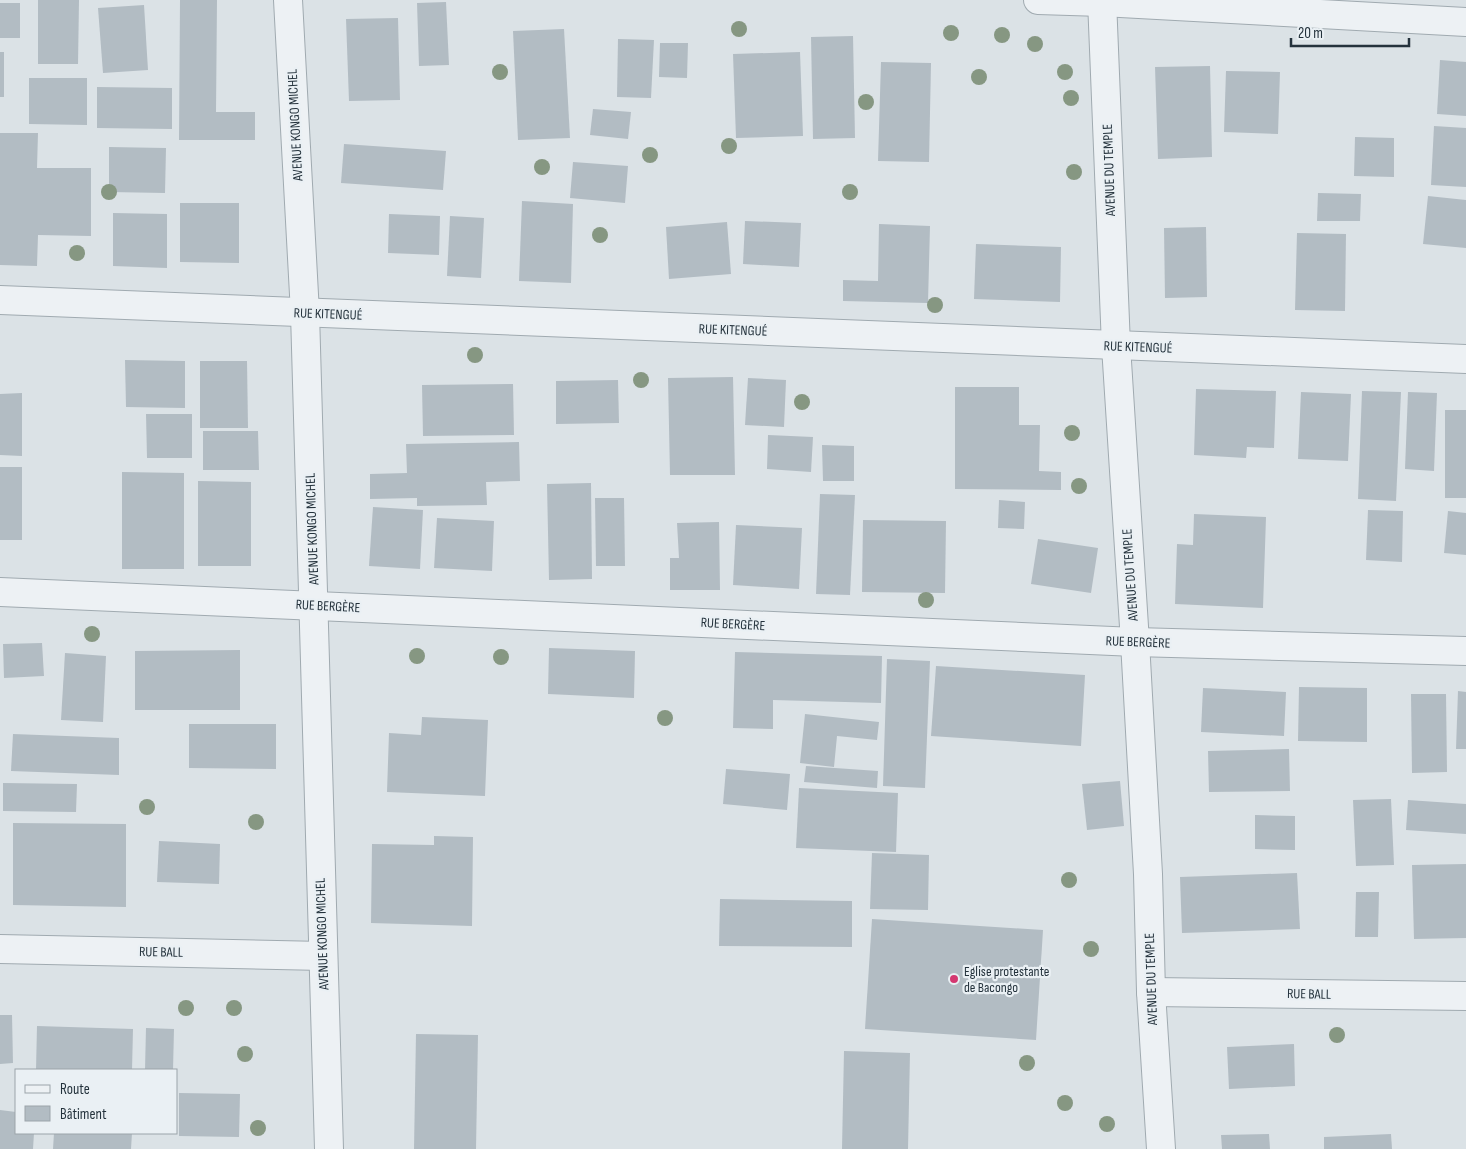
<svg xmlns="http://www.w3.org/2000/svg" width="1466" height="1149" font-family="'Sofia Sans Condensed',sans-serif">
	<rect width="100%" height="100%" fill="#dbe2e6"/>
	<g fill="#b2bcc3">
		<polygon points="38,0 79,0 78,64 38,64"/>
		<polygon points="180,0 217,0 216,112 255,112 255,140 179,140"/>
		<polygon points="446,2 449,65 419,66 417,3"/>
		<rect x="0" y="3" width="20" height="35"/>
		<polygon points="144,5 148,70 103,73 98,8"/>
		<polygon points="398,18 400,100 349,101 346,19"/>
		<polygon points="564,29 570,138 518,140 513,31"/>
		<polygon points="853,36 855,138 813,139 811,37"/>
		<polygon points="618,39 654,40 651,98 617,97"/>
		<polygon points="660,43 688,43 687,78 659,77"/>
		<rect x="0" y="52" width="4" height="45"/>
		<polygon points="800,52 803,136 736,138 733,54"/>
		<polygon points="1440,60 1466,62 1466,116 1437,114"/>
		<polygon points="881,62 931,63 929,162 878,161"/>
		<polygon points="1210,66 1212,157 1158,159 1155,67"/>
		<polygon points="1226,71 1280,72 1278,134 1224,132"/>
		<polygon points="29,78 87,78 87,125 29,124"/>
		<polygon points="97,87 172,88 172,129 97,128"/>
		<polygon points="593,109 631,112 628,139 590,135"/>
		<polygon points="1434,126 1466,128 1466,187 1431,185"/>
		<polygon points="0,133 38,133 37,168 91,168 91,236 38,235 37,266 0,265"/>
		<polygon points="1355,137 1394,138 1394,177 1354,176"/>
		<polygon points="344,144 446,151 443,190 341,183"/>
		<polygon points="109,147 166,148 165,193 109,192"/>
		<polygon points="573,162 628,166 625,203 570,198"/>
		<polygon points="1318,193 1361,194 1360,221 1317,221"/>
		<polygon points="1428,196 1466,200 1466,248 1423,244"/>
		<polygon points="522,201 573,204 571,283 519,281"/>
		<polygon points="180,203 239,203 239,263 180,262"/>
		<polygon points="113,213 167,214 167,268 113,266"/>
		<polygon points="389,214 440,216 439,255 388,253"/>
		<polygon points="450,216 484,218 481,278 447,276"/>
		<polygon points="745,221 801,223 799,267 743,264"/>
		<polygon points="727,222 731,274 669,279 666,227"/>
		<polygon points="879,224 930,226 928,303 843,301 843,280 878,281"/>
		<polygon points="1206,227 1207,297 1165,298 1164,228"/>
		<polygon points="1297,233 1346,234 1345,311 1295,310"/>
		<polygon points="976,244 1061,247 1060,302 974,299"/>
		<polygon points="125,360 185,361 185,408 126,407"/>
		<polygon points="200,361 247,361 248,428 200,428"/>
		<polygon points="733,377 735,475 670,475 668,378"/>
		<polygon points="748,378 786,380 784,427 745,425"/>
		<polygon points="618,380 619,423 556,424 556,381"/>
		<polygon points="513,384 514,435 423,436 422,385"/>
		<polygon points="955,387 1019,387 1019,425 1040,425 1039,471 1061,472 1061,490 955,489"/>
		<polygon points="1196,389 1276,391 1274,448 1247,447 1246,458 1194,455"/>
		<polygon points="1362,391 1401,392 1396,501 1358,499"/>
		<polygon points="1301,392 1351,394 1348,461 1298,459"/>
		<polygon points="1408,392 1437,393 1434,471 1405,469"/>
		<polygon points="22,393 22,456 0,455 0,394"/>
		<rect x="1445" y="410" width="21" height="88"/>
		<polygon points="146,414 192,414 192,458 147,458"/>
		<polygon points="203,431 258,431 259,470 203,470"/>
		<polygon points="768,435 813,437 811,472 767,469"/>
		<polygon points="519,442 520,481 486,482 487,505 417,506 417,498 370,499 370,474 407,473 406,444"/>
		<polygon points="822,445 854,446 854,481 823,481"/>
		<rect x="0" y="467" width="22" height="73"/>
		<polygon points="122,472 184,473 184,569 122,569"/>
		<polygon points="198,481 251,482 251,566 198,566"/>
		<polygon points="591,483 592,579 549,580 547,484"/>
		<polygon points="820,494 855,495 850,595 816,594"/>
		<polygon points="595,498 624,498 625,566 596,566"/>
		<polygon points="999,500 1025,502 1024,529 998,528"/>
		<polygon points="373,507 423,510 420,569 369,566"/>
		<polygon points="1368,510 1403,511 1402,562 1366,560"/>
		<polygon points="1448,511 1466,513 1466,555 1444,553"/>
		<polygon points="1194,514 1266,517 1263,608 1175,604 1177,544 1193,545"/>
		<polygon points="437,518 494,521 492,571 434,568"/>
		<polygon points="863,520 946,521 945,593 862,592"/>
		<polygon points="719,522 720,590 670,590 670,558 679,558 677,523"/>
		<polygon points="736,525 802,528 799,589 733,585"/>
		<polygon points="1038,539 1098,548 1091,593 1031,584"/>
		<polygon points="42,643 44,676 4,678 3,644"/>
		<polygon points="549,648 635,651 634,698 548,694"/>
		<polygon points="240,650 240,710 135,710 135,651"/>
		<polygon points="735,652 882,656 881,703 773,700 773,729 733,728"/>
		<polygon points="65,653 106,656 103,722 61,720"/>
		<polygon points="887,659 930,661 925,788 883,786"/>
		<polygon points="936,666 1085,675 1081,746 931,736"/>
		<polygon points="1299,687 1367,688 1367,742 1298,741"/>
		<polygon points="1203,688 1286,692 1284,736 1201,732"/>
		<polygon points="1458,691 1466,692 1466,749 1456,749"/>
		<polygon points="1411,694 1446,694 1447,772 1412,773"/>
		<polygon points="805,714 879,722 877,740 837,736 834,767 800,763"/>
		<polygon points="422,717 488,720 485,796 387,792 389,733 421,735"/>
		<polygon points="189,724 276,724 276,769 189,768"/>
		<polygon points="13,734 119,738 119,775 11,771"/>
		<polygon points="1289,749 1290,791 1209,792 1208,751"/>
		<polygon points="806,766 878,771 877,788 804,782"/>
		<polygon points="726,769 790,774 787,810 723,804"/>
		<polygon points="1120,781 1124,826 1087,830 1082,784"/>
		<polygon points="3,783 77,784 76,812 3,811"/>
		<polygon points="799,788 898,793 896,852 796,848"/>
		<polygon points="1391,799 1394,865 1356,866 1353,800"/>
		<polygon points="1408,800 1466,804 1466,834 1406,830"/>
		<polygon points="1255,815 1295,816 1295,850 1255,849"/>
		<polygon points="13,823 126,824 126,907 13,905"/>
		<polygon points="434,836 473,837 472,926 371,923 372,844 434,845"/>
		<polygon points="159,841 220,844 219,884 157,882"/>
		<polygon points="872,853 929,855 928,910 870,909"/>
		<polygon points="1466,864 1466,938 1414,939 1412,865"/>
		<polygon points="1297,873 1300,929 1182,933 1180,877"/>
		<polygon points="1356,892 1379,892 1378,937 1355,937"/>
		<polygon points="720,899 852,901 852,947 719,946"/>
		<polygon points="872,919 1043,930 1036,1040 865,1029"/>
		<polygon points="0,1015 12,1015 13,1063 0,1064"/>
		<polygon points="37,1026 133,1029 132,1070 36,1070"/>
		<polygon points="146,1028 174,1029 173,1070 145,1070"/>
		<polygon points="416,1034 478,1035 476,1149 414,1149"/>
		<polygon points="1294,1044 1295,1086 1229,1089 1227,1047"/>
		<polygon points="844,1051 910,1053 908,1149 842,1149"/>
		<polygon points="179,1093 240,1094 239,1137 179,1136"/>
		<polygon points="0,1110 16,1112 16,1133 34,1133 33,1149 0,1149"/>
		<polygon points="54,1133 132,1133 131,1149 53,1149"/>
		<polygon points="1269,1134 1270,1149 1222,1149 1221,1135"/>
		<polygon points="1391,1134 1392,1149 1324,1149 1324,1137"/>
	</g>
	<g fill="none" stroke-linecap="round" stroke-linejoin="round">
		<defs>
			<g id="minor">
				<polyline points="288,0 305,313 329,1149"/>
				<polyline points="1038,0 1102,2 1466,22"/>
				<polyline points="1102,0 1116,346 1135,642 1148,874 1151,992 1161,1149"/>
				<polyline points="0,300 1466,359"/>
				<polyline points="0,592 1135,642 1466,651"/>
				<polyline points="0,949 323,956"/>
				<polyline points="1151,992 1466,996"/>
			</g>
		</defs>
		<use href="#minor" stroke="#a0aab0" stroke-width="30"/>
		<use href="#minor" stroke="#edf1f4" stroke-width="28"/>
	</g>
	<g fill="#869782">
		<circle cx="739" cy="29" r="8"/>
		<circle cx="951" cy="33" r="8"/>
		<circle cx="1002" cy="35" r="8"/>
		<circle cx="1035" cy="44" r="8"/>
		<circle cx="500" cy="72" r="8"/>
		<circle cx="1065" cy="72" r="8"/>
		<circle cx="979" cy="77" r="8"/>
		<circle cx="1071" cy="98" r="8"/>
		<circle cx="866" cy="102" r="8"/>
		<circle cx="729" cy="146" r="8"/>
		<circle cx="650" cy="155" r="8"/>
		<circle cx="542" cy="167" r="8"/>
		<circle cx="1074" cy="172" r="8"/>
		<circle cx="109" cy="192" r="8"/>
		<circle cx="850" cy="192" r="8"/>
		<circle cx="600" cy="235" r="8"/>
		<circle cx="77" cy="253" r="8"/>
		<circle cx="935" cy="305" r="8"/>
		<circle cx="475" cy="355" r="8"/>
		<circle cx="641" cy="380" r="8"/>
		<circle cx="802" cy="402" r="8"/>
		<circle cx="1072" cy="433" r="8"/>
		<circle cx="1079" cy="486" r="8"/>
		<circle cx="926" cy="600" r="8"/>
		<circle cx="92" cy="634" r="8"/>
		<circle cx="417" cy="656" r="8"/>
		<circle cx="501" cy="657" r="8"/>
		<circle cx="665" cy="718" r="8"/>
		<circle cx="147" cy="807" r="8"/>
		<circle cx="256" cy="822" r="8"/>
		<circle cx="1069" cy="880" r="8"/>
		<circle cx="1091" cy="949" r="8"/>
		<circle cx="186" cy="1008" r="8"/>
		<circle cx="234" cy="1008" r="8"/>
		<circle cx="1337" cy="1035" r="8"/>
		<circle cx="245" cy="1054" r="8"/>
		<circle cx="1027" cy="1063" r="8"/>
		<circle cx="1065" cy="1103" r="8"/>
		<circle cx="1107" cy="1124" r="8"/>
		<circle cx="258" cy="1128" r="8"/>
	</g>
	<circle fill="#d43770" stroke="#eaf0f4" stroke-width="2" cx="954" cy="979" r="5"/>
	<g text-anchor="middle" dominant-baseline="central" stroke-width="4.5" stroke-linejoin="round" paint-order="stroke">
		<g font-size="14" fill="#24323c" stroke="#eaf0f4">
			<text transform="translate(295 125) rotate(-93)">AVENUE KONGO MICHEL</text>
			<text transform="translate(1109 170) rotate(-92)">AVENUE DU TEMPLE</text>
			<text transform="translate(328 314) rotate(2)">RUE KITENGUÉ</text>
			<text transform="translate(733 330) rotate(2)">RUE KITENGUÉ</text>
			<text transform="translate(1138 347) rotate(2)">RUE KITENGUÉ</text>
			<text transform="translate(312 529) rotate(-92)">AVENUE KONGO MICHEL</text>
			<text transform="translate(1130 575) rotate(-94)">AVENUE DU TEMPLE</text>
			<text transform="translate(328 606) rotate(3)">RUE BERGÈRE</text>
			<text transform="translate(733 624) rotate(3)">RUE BERGÈRE</text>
			<text transform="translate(1138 642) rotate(2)">RUE BERGÈRE</text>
			<text transform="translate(322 934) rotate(-92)">AVENUE KONGO MICHEL</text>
			<text transform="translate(161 952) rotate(1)">RUE BALL</text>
			<text transform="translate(1151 979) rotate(-92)">AVENUE DU TEMPLE</text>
			<text transform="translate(1309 994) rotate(1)">RUE BALL</text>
		</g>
		<g font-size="14" fill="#24323c" stroke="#eaf0f4" text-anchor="start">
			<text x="964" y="971">Eglise protestante<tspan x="964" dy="16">de Bacongo</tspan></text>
		</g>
	</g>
	<rect x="15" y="1069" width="162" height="65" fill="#eaf0f4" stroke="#9ba4aa"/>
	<rect x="25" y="1085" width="25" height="8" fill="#edf1f4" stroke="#9ba4aa"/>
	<text x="60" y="1094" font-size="15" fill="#24323c">Route</text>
	<rect x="25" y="1106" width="25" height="15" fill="#b2bcc3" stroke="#9ba4aa"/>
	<text x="60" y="1119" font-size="15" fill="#24323c">Bâtiment</text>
	<path d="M1291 38v8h118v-8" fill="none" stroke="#24323c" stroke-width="2.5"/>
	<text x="1298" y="38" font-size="15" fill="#24323c" stroke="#eaf0f4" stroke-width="4" paint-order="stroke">20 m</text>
</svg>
